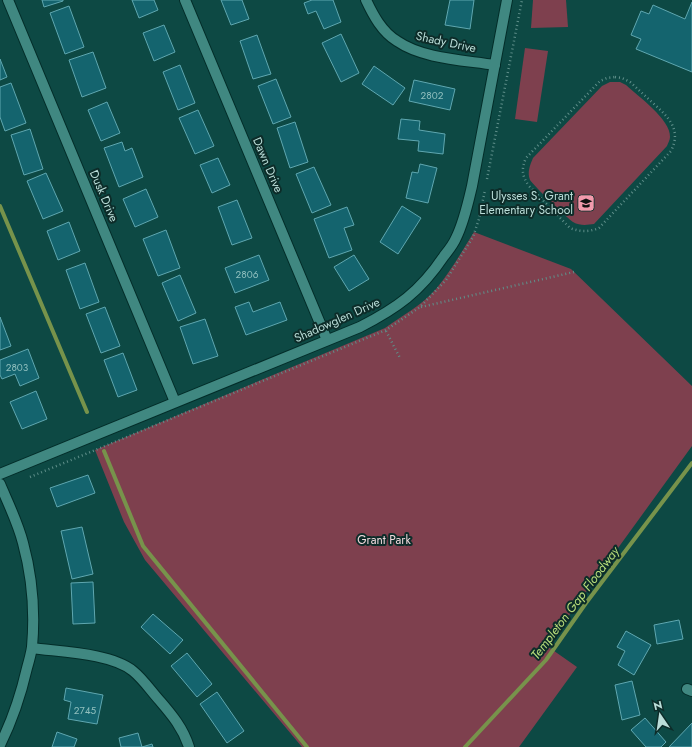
<svg xmlns="http://www.w3.org/2000/svg" width="692" height="747" font-family="Jost,sans-serif">
	<rect width="100%" height="100%" fill="#0d4944"/>
	<g fill="#7e404e">
		<polygon points="533,0 566,0 568,27 531,28"/>
		<polygon points="525,48 548,51 537,122 515,119"/>
		<path d="M610,82H620L626,85C638,96 671,120 670,137C670,140 668,143 667,146L594,224C587,225 580,226 573,222C568,219 532,184 530,180C527,172 530,165 533,158L602,86Z"/>
		<path d="M474,232L571,269L692,386V446L547,646L577,667L519,747H302L145,560L124,522L95,450L385,328C402,316 422,305 436,289C451,271 462,251 474,232Z"/>
	</g>
	<g fill="none" stroke-linecap="round" stroke-linejoin="round">
		<g stroke="#77934b" stroke-width="4">
			<polyline points="0,206 87,412"/>
			<polyline points="104,451 143,546 307,747"/>
			<polyline points="465,747 546,660 586,603 692,463"/>
		</g>
	</g>
	<g fill="#14646e" stroke="#5fa7b0">
		<polygon points="42,0 63,0 63,1 44,7"/>
		<polygon points="132,0 154,0 158,10 139,18"/>
		<polygon points="221,0 242,0 249,19 231,25"/>
		<polygon points="312,0 333,0 341,22 324,29 316,11 308,14 304,3"/>
		<polygon points="450,0 474,0 470,29 445,25"/>
		<polygon points="692,2 692,72 636,49 641,39 631,35 641,11 649,14 653,5 685,19"/>
		<polygon points="69,6 84,47 65,54 50,13"/>
		<polygon points="164,25 175,52 154,61 143,33"/>
		<polygon points="341,34 359,73 341,82 322,43"/>
		<polygon points="257,35 271,74 253,79 240,41"/>
		<polygon points="93,52 106,88 82,97 69,60"/>
		<polygon points="0,59 7,77 0,80"/>
		<polygon points="180,65 195,103 178,110 163,72"/>
		<polygon points="374,66 405,88 393,105 362,84"/>
		<polygon points="276,79 291,117 273,124 258,86"/>
		<polygon points="414,80 455,89 450,110 409,101"/>
		<polygon points="11,83 26,123 5,131 0,117 0,87"/>
		<polygon points="107,102 120,133 101,141 88,110"/>
		<polygon points="198,110 214,146 195,154 179,118"/>
		<polygon points="401,119 420,121 419,130 445,134 443,154 418,151 419,141 398,139"/>
		<polygon points="295,122 308,162 290,168 277,128"/>
		<polygon points="30,129 43,169 24,175 11,135"/>
		<polygon points="122,142 125,151 132,148 143,177 119,187 104,148"/>
		<polygon points="218,158 230,185 212,193 200,165"/>
		<polygon points="420,164 437,168 428,203 406,198 412,172 418,173"/>
		<polygon points="314,167 331,205 312,213 296,174"/>
		<polygon points="46,173 63,211 43,219 27,181"/>
		<polygon points="146,189 158,217 135,227 123,199"/>
		<polygon points="237,200 252,238 232,245 218,207"/>
		<polygon points="402,206 421,218 398,254 380,242"/>
		<polygon points="347,207 354,225 344,228 352,250 329,258 314,219"/>
		<polygon points="69,222 80,251 58,260 47,231"/>
		<polygon points="166,230 180,268 158,276 143,239"/>
		<polygon points="259,255 269,280 235,293 225,268"/>
		<polygon points="354,255 369,279 349,291 334,267"/>
		<polygon points="85,263 99,302 80,309 66,270"/>
		<polygon points="180,275 196,313 178,321 162,283"/>
		<polygon points="249,302 253,312 280,302 287,320 246,335 235,307"/>
		<polygon points="105,307 120,346 101,353 86,314"/>
		<polygon points="0,317 11,346 0,350"/>
		<polygon points="205,319 218,356 193,364 180,327"/>
		<polygon points="28,349 39,378 20,386 15,374 2,379 0,375 0,360"/>
		<polygon points="123,353 137,390 118,397 104,360"/>
		<polygon points="36,391 47,419 22,429 10,402"/>
		<polygon points="88,475 95,493 57,507 50,488"/>
		<polygon points="82,527 93,574 72,579 61,531"/>
		<polygon points="93,582 95,623 73,624 71,583"/>
		<polygon points="153,614 183,640 170,654 141,627"/>
		<polygon points="679,620 683,639 657,644 654,625"/>
		<polygon points="626,631 651,645 634,675 618,665 625,651 617,647"/>
		<polygon points="187,653 212,684 197,697 171,666"/>
		<polygon points="632,681 640,715 622,720 615,685"/>
		<polygon points="66,688 103,695 97,724 68,719 71,702 64,700"/>
		<polygon points="217,692 244,731 227,743 200,704"/>
		<polygon points="645,718 666,742 661,747 646,747 631,730"/>
		<polygon points="692,723 692,747 669,747"/>
		<polygon points="57,732 77,739 74,747 52,747"/>
		<polygon points="138,733 142,747 152,744 153,747 121,747 119,738"/>
	</g>
	<g fill="none" stroke-linecap="round" stroke-linejoin="round">
		<defs>
			<g id="minor">
				<polyline points="8,0 175,402"/>
				<polyline points="185,0 327,340"/>
				<path d="M366,0C373,15 382,32 397,41C423,59 464,60 495,65"/>
				<path d="M0,474L360,327C397,308 420,292 444,256C448,251 453,245 456,238C464,222 468,203 472,186L507,0"/>
				<path d="M0,484C8,503 18,523 23,543C32,576 35,613 32,647C31,654 29,661 27,668C21,694 12,721 0,745"/>
				<path d="M32,648C60,652 111,653 133,671C143,679 151,691 160,701C172,715 183,728 189,747"/>
				<polyline points="687,689 692,691"/>
			</g>
		</defs>
		<use href="#minor" stroke="#032d29" stroke-width="12"/>
		<g stroke="#5f8f8a" stroke-width="2.5" stroke-dasharray="1 3" stroke-linecap="butt">
			<path d="M615,77L622,78L630,82C638,89 645,96 653,103C668,117 682,129 671,151L599,228C589,232 580,232 570,228L529,186C522,176 521,169 526,158L600,81L607,78Z"/>
			<polyline points="487,179 522,0"/>
			<polyline points="421,307 574,272"/>
			<polyline points="386,331 400,358"/>
			<polyline points="30,477 386,330 420,307 446,280 473,237 479,219 485,190"/>
		</g>
		<use href="#minor" stroke="#408881" stroke-width="10"/>
	</g>
	<defs>
		<symbol id="school-square" viewBox="-11 -11 22 22"><rect x="-9" y="-9" width="18" height="18" rx="4" fill="#f29aac" stroke="#0d2c29"/><path d="M0-5L7-2L0 1L-7-2ZM-4 1L0 2.5L4 1V4Q0 6-4 4Z" fill="#111"/></symbol>
	</defs>
	<g fill-rule="evenodd">
		<use href="#school-square" x="576" y="193" width="20" height="20"/>
	</g>
	<g text-anchor="middle" dominant-baseline="central" stroke-width="4" stroke-linejoin="round" paint-order="stroke">
		<g font-size="10" fill="#90bfbe">
			<text x="432" y="95">2802</text>
			<text x="247" y="274">2806</text>
			<text x="17" y="367">2803</text>
			<text x="85" y="710">2745</text>
		</g>
		<g font-size="12" fill="#baddd8" stroke="#0d2c29">
			<text transform="translate(446 42) rotate(12)">Shady Drive</text>
			<text transform="translate(268 165) rotate(67)">Dawn Drive</text>
			<text transform="translate(104 196) rotate(67)">Dusk Drive</text>
			<text transform="translate(337 320) rotate(-24)">Shadowglen Drive</text>
		</g>
		<g font-size="12" fill="#baddd8" stroke="#0d2c29" text-anchor="end">
			<text x="573" y="196">Ulysses S. Grant<tspan x="573" dy="14">Elementary School</tspan></text>
		</g>
		<g font-size="12" fill="#f1d9dd" stroke="#0d2c29">
			<text x="384" y="540">Grant Park</text>
		</g>
		<g font-size="13" font-style="italic" fill="#b7dd7a" stroke="#0d2c29">
			<text transform="translate(575 603) rotate(-53)">Templeton Gap Floodway</text>
		</g>
	</g>
	<g transform="translate(660 715) rotate(347)" stroke="#0d2c29" stroke-width="3" paint-order="stroke">
	<path d="M0-3L7 15L0 10L-7 15Z" fill="#baddd8"/>
	<text y="-6" font-size="11" font-weight="bold" text-anchor="middle" fill="#baddd8">N</text>
	</g>
</svg>
